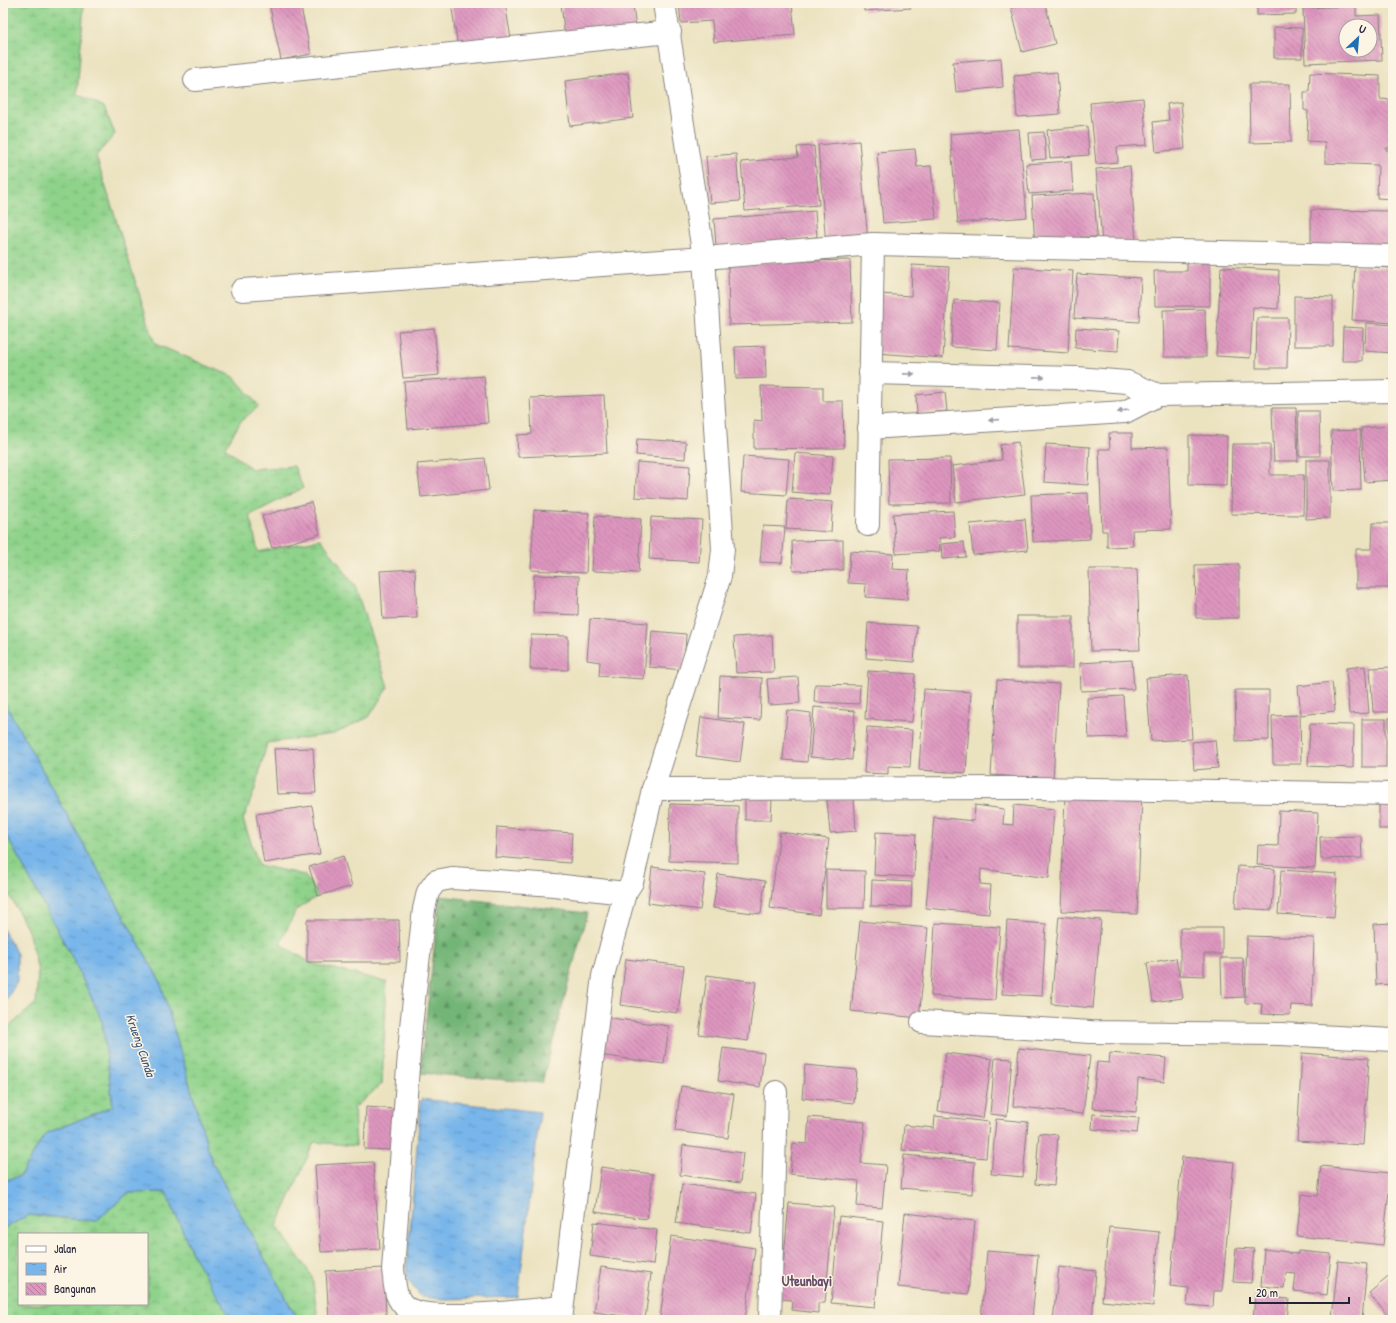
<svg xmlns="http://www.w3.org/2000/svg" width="1396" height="1323" font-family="'Patrick Hand',sans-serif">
	<defs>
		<pattern id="forest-firs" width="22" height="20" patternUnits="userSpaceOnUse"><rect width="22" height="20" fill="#73b577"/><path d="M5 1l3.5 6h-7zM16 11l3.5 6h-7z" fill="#5e9363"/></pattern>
		<pattern id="wetland-marsh" width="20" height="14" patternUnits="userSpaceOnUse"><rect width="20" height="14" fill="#8fd38b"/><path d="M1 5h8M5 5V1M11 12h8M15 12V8" fill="none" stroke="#7bb579"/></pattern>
		<pattern id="water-ripples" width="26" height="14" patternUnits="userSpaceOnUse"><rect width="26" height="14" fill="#77b5ea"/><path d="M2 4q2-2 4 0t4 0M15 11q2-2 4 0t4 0" fill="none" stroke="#6193bf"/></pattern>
		<pattern id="building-back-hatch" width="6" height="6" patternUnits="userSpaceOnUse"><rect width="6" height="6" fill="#de96bf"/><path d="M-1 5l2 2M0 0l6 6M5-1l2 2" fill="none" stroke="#b47a9c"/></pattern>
	</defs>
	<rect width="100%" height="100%" fill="#fcf5e5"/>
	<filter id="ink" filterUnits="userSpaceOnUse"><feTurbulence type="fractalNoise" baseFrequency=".025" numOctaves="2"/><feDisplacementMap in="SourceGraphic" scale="8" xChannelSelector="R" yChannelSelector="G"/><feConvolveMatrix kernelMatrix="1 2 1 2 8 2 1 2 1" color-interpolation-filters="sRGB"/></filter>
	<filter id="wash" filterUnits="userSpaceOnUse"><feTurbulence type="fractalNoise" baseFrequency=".012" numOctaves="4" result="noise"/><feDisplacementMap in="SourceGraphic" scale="16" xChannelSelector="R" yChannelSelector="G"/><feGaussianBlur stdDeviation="0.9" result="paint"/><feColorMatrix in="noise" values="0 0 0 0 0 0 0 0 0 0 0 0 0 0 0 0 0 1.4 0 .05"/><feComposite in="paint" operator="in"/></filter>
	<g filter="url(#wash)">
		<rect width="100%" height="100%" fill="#ebe2c0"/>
		<polygon fill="url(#forest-firs)" stroke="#4a6c59" points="440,896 587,913 542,1083 420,1073"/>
		<g fill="url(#wetland-marsh)" stroke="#587a63" fill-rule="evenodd">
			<polygon points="3,3 84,3 77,94 104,107 115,134 96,156 155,344 234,377 259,406 241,421 225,448 252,469 294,466 303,488 250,515 258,552 321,539 355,586 388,687 369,717 334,734 267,743 255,789 243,820 259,865 304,875 319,895 296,910 280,944 313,964 387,982 382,1084 354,1108 356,1146 314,1142 277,1226 312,1276 318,1320 298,1320 212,1162 160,981 3,700"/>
			<polygon points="3,829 74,961 102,1020 113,1106 45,1134 20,1176 3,1181 3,1032 36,1003 38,971 28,930 3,883"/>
			<path d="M166,1192L194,1257L232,1320H3V1229L29,1215L96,1221L128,1193ZM19,1234H147V1304H19Z"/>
		</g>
		<g fill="url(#water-ripples)" stroke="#4c6c92">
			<polygon points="3,700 160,981 212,1162 298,1320 232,1320 194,1257 166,1192 128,1193 96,1221 29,1215 3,1229 3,1181 20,1176 45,1134 113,1106 102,1020 74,961 3,829"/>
			<polygon points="3,929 17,954 17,982 3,1005"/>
			<polygon points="421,1099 540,1112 518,1297 443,1299 421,1297 406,1277"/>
		</g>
		<g id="blocks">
			<g fill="url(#building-back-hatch)" fill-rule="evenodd">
				<polygon points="269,3 300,3 311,54 281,60"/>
				<polygon points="451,3 505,3 511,39 458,47"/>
				<polygon points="561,3 633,3 636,31 565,39"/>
				<polygon points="679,3 792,3 795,35 714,42 712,21 681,23"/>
				<polygon points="864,3 910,3 911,8 864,11"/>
				<polygon points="1010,3 1045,3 1055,44 1022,52"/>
				<polygon points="1257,3 1296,3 1296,14 1257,15"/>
				<path d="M1356,6V16L1380,15L1382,60L1305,63L1303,8ZM1346,26H1370V50H1346Z"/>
				<polygon points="1274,27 1302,28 1302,58 1274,58"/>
				<polygon points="1001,58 1003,87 956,92 953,62"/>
				<polygon points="1057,72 1060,114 1017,117 1014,76"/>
				<polygon points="628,73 633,118 570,126 565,81"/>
				<polygon points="1310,73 1380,76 1380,99 1393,100 1393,148 1386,148 1386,150 1393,151 1393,199 1377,198 1378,165 1325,163 1325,142 1307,141 1308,111 1304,110 1304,92 1309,92"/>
				<polygon points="1249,84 1290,84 1291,142 1250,143"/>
				<polygon points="1143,98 1147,145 1117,147 1118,162 1096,164 1090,103"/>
				<polygon points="1181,102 1185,149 1156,152 1153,122 1169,120 1167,104"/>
				<polygon points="1087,126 1089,155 1050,158 1047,130"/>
				<polygon points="1019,129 1027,217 958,223 950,134"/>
				<polygon points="1044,132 1046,159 1031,160 1029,133"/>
				<polygon points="859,141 868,241 826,245 818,145"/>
				<polygon points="814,146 819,205 745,211 741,162 798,157 797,147"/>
				<polygon points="915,149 917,167 931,166 936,219 883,223 877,152"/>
				<polygon points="736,154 740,201 710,203 706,156"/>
				<polygon points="1071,161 1073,191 1029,194 1026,164"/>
				<polygon points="1130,166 1136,241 1102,244 1096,169"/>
				<polygon points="1094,193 1097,237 1080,237 1081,244 1035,246 1032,196"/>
				<polygon points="1311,210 1393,211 1393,250 1311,249"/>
				<polygon points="815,211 817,237 716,246 714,219"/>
				<polygon points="850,260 852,322 729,325 728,263"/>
				<polygon points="1187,263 1210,263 1210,306 1155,306 1154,271 1187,271"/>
				<polygon points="912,265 949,267 943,358 877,353 880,294 911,296"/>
				<polygon points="1355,266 1393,268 1393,323 1352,320"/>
				<polygon points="1014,267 1073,271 1068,353 1009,349"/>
				<polygon points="1221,267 1279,270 1278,309 1253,307 1250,358 1216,356"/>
				<polygon points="1077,274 1141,278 1139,322 1074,318"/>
				<polygon points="1294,296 1333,297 1333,346 1294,346"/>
				<polygon points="954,300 1000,303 997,350 951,347"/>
				<polygon points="1205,309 1206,357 1164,357 1163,310"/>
				<polygon points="1257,318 1288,318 1287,368 1256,368"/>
				<polygon points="1366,323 1393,325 1393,353 1365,351"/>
				<polygon points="1343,327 1363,328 1362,361 1342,361"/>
				<polygon points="434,328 439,375 403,378 398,331"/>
				<polygon points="1076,328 1119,331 1118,351 1075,348"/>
				<polygon points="765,346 766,378 736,379 735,347"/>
				<polygon points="484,376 488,423 408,429 404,382"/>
				<polygon points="761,386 823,387 823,401 843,401 844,448 754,449 754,420 762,421"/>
				<polygon points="945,392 947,411 917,414 916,395"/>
				<polygon points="604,395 607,453 518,457 517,435 532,434 530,398"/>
				<polygon points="1272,408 1296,408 1298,461 1274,461"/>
				<polygon points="1298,411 1319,411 1320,456 1299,456"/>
				<polygon points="1393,426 1393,480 1365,482 1361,428"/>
				<polygon points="1360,430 1361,490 1333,491 1331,431"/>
				<polygon points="1109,433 1132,433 1132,448 1168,447 1171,529 1132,530 1133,546 1107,547 1107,531 1102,531 1099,449 1110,449"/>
				<polygon points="1189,435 1227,436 1226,486 1189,485"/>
				<polygon points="637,439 686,442 685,459 636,455"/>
				<polygon points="1018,442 1025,494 956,502 952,466 1002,460 1000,445"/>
				<polygon points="1046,444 1090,447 1088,485 1044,482"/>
				<polygon points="1232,444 1270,444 1270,475 1304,475 1303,515 1231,514"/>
				<polygon points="795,453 833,456 830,495 792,492"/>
				<polygon points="743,456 789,459 786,495 741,492"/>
				<polygon points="485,458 489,490 421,497 417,464"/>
				<polygon points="950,458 951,503 889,504 888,459"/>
				<polygon points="1306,460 1330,460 1330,518 1306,519"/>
				<polygon points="637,462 690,466 688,501 635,497"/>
				<polygon points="1088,493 1090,539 1033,542 1031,495"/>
				<polygon points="788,499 833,502 831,532 786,529"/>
				<polygon points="311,502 320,534 272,548 262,516"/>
				<polygon points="534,510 589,513 586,573 531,570"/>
				<polygon points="953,511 955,537 939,538 940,551 896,554 893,514"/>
				<polygon points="595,516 641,519 638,573 592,571"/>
				<polygon points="651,517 702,520 699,562 649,559"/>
				<polygon points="1025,519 1028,550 973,555 970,524"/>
				<polygon points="1373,523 1393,523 1393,588 1356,588 1356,549 1372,549"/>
				<polygon points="763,526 785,527 782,563 760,562"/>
				<polygon points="843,540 843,570 793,571 792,541"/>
				<polygon points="964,542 966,557 942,559 941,544"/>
				<polygon points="850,551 893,554 892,569 909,570 907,600 865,597 866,584 848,583"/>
				<polygon points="1239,564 1239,618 1196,618 1195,565"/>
				<polygon points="415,569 417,618 383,619 380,571"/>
				<polygon points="1089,569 1137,569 1140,650 1091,651"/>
				<polygon points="534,575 579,576 578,615 533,613"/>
				<rect x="1017" y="616" width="56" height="52"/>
				<polygon points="590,619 648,623 644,679 599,676 600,662 587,660"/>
				<polygon points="868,623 917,626 914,662 866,658"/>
				<polygon points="652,631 686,634 684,670 649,667"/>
				<polygon points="531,635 568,636 568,670 530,669"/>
				<polygon points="772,635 774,672 736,673 734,637"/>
				<polygon points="1132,660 1134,689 1081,691 1080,663"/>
				<polygon points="1365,666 1369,713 1349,714 1346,668"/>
				<polygon points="1393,667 1393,712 1373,712 1370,668"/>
				<polygon points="868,671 915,674 912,722 865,719"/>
				<polygon points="1188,675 1192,739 1151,741 1146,678"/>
				<polygon points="720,676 762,678 760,720 718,718"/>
				<polygon points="798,677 800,703 769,705 767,679"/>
				<polygon points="997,680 1059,684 1053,779 991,775"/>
				<polygon points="1332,682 1335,711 1301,715 1298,686"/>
				<polygon points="815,684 860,685 859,704 814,702"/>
				<polygon points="924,689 971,692 966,773 919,770"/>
				<polygon points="1235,690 1269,690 1269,740 1236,741"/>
				<polygon points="1123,696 1126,737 1089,738 1087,698"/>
				<polygon points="814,707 855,711 852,760 810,757"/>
				<polygon points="787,710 811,713 807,762 783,760"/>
				<polygon points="1300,715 1301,764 1273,764 1272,716"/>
				<polygon points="701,717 745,724 740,762 696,756"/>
				<rect x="1389" y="718" width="4" height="47"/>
				<rect x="1362" y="719" width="24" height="48"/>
				<polygon points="1310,724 1354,725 1353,768 1308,766"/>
				<polygon points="867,727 912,730 910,767 888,766 888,774 864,773"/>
				<polygon points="1215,740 1218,768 1194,770 1192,742"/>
				<polygon points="313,748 316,793 277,794 274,749"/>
				<polygon points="1065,794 1142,797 1137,914 1061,911"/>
				<polygon points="745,798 772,798 771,820 745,820"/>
				<polygon points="854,798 856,831 830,833 827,800"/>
				<rect x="1379" y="803" width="14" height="26"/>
				<polygon points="670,804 738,806 738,863 669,861"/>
				<polygon points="975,805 1004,809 1003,824 1013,825 1014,805 1054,809 1049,878 981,869 980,884 991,885 989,914 926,908 934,817 974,821"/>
				<polygon points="312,806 320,854 264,863 256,814"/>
				<polygon points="1279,811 1318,813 1315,868 1257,865 1258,845 1278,846"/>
				<polygon points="497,827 572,833 570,863 495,857"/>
				<polygon points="780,832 829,839 819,915 770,908"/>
				<polygon points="876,832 916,834 914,877 874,875"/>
				<polygon points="1361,836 1362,858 1321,859 1320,837"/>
				<polygon points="343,856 352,886 318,896 309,867"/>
				<polygon points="1238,866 1275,869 1272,910 1235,908"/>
				<polygon points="652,867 705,874 700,910 648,903"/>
				<polygon points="826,870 865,871 864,908 826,908"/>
				<polygon points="1281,870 1337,874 1334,918 1278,914"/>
				<polygon points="718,874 765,881 761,914 713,908"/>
				<polygon points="872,880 912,882 911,907 871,906"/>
				<polygon points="1059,916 1101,920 1093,1008 1051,1004"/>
				<polygon points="307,920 399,920 400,962 307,962"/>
				<polygon points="860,921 928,928 919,1018 851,1011"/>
				<polygon points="1007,921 1046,924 1042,996 1002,994"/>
				<polygon points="935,923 1000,927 995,1000 931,996"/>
				<polygon points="1393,923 1393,984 1376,985 1374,924"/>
				<polygon points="1180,928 1222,928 1222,954 1204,954 1204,976 1180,975"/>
				<polygon points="1247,936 1314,938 1312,1006 1291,1005 1290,1015 1261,1014 1262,1004 1245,1003"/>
				<polygon points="1176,958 1183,998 1153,1002 1147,963"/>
				<polygon points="1221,958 1243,958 1244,997 1222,998"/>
				<polygon points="626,959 684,966 678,1013 620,1005"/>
				<polygon points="707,975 756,982 748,1041 699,1034"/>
				<polygon points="604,1017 669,1026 664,1064 599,1055"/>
				<polygon points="723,1048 764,1053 760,1087 718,1081"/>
				<polygon points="1019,1048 1090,1056 1083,1114 1013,1106"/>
				<polygon points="946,1053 992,1059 983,1118 938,1111"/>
				<polygon points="1110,1053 1166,1058 1164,1082 1138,1079 1136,1112 1092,1108 1097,1062 1109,1063"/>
				<polygon points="1302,1053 1369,1058 1363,1145 1297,1141"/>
				<polygon points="995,1058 1012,1059 1007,1116 990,1114"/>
				<polygon points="805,1065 857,1070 854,1103 802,1098"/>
				<polygon points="681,1086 734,1094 728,1138 675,1131"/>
				<polygon points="366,1107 396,1109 394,1150 364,1149"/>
				<polygon points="1093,1114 1139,1118 1137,1133 1092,1129"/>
				<polygon points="935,1116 989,1122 986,1158 902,1150 904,1125 934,1128"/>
				<polygon points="809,1117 865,1122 861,1163 886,1165 882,1208 857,1206 859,1181 790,1174 793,1143 807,1144"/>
				<polygon points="996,1119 1028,1122 1023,1177 991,1174"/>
				<polygon points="1039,1133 1058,1135 1054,1186 1035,1184"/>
				<polygon points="683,1145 743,1153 740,1183 680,1175"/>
				<polygon points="904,1155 975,1162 972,1194 901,1188"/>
				<polygon points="1182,1157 1234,1162 1222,1291 1214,1291 1213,1307 1187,1305 1189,1288 1170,1286"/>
				<polygon points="373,1162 380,1249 321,1252 315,1165"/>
				<polygon points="1321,1166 1391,1173 1383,1245 1297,1236 1301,1194 1318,1196"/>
				<polygon points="601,1167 653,1174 647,1219 595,1212"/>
				<polygon points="682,1184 756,1194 751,1233 676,1223"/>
				<polygon points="789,1203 834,1207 825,1303 818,1303 818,1313 791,1310 792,1300 780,1299"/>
				<polygon points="905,1213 975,1221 968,1294 898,1287"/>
				<polygon points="839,1216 883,1221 875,1307 831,1303"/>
				<polygon points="594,1222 657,1230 653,1265 590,1256"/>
				<polygon points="1109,1227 1159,1232 1153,1306 1102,1301"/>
				<polygon points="671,1236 755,1248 745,1320 660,1319"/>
				<polygon points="1236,1248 1254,1249 1251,1283 1233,1282"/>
				<polygon points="1264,1249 1288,1252 1288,1253 1298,1254 1298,1251 1331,1254 1327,1295 1294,1291 1296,1274 1286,1273 1284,1288 1261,1286"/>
				<polygon points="987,1251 1038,1255 1032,1320 981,1318"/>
				<polygon points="1338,1261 1367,1264 1362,1320 1332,1318"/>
				<polygon points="601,1267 651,1274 645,1319 594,1312"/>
				<polygon points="1059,1267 1096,1271 1092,1320 1053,1320"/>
				<polygon points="384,1268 386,1317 329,1320 326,1271"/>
				<polygon points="1393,1273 1393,1320 1391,1320 1369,1293"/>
				<polygon points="1255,1296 1289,1299 1287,1320 1253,1320"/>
			</g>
		</g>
	</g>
	<g filter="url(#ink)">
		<use href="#blocks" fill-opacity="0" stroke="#86827e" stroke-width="1"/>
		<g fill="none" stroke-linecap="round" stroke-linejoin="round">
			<defs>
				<g id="minor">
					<polyline points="195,80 670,32"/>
					<polyline points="242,290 704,258 873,244 1393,256"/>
					<polyline points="870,373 1077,378 1127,382 1158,395 1393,391"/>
					<polyline points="869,428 1125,412 1158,395"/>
					<polyline points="868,525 873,244"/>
					<polyline points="653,789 1034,788 1393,794"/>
					<polyline points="922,1022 1091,1032 1281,1034 1393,1040"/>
					<path d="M562,1307C531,1310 431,1323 407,1308C394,1299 395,1284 393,1269L411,1027L424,909L428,892L436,881L452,878L554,885L625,893"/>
					<polyline points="561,1320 582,1142 603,976 625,893 632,882 653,789 720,576 723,549 704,258 664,3"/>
					<polyline points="770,1320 776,1092"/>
				</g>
			</defs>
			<use href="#minor" stroke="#86827e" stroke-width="24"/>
			<use href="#minor" stroke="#fff" stroke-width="22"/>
		</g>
		<defs><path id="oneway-solid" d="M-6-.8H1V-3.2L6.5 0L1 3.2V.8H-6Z"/></defs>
		<g fill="#9c9ca7">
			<use href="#oneway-solid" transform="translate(909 374) rotate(1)"/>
			<use href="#oneway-solid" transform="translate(1039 377) rotate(1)"/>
			<use href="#oneway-solid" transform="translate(1123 411) rotate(167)"/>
			<use href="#oneway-solid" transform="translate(994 420) rotate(176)"/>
		</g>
	</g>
	<g text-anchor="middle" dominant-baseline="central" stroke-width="3" stroke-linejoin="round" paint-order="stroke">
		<g font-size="13" font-style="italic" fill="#405578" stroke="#fcf5e5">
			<text transform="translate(141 1045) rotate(71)">Krueng Cunda</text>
		</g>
		<g font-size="14" font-weight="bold" fill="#644b69" stroke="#fcf5e5">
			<text x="807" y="1280">Uteunbayi</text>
		</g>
	</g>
	<rect width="1396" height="1323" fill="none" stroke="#fcf5e5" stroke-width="16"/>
	<rect x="18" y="1233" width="130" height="72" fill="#fcf5e5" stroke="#a5a1a1"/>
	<rect x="26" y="1246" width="20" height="6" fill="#ffffff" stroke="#a5a1a1"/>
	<text x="54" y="1253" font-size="12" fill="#22223b">Jalan</text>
	<rect x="26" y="1263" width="20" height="12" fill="url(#water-ripples)" stroke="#a5a1a1"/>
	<text x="54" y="1273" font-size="12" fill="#22223b">Air</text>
	<rect x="26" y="1283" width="20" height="12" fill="url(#building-back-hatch)" stroke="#a5a1a1"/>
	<text x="54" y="1293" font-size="12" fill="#22223b">Bangunan</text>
	<g transform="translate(1358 38) rotate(26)"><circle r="19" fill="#fcf5e5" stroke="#a5a1a1"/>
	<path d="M0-3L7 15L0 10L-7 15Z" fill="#1f6fb2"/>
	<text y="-6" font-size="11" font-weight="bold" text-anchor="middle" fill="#22223b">U</text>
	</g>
	<path d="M1250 1297v6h99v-6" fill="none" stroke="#22223b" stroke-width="2"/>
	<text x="1256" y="1297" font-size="12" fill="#22223b" stroke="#fcf5e5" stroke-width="3" paint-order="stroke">20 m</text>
</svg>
